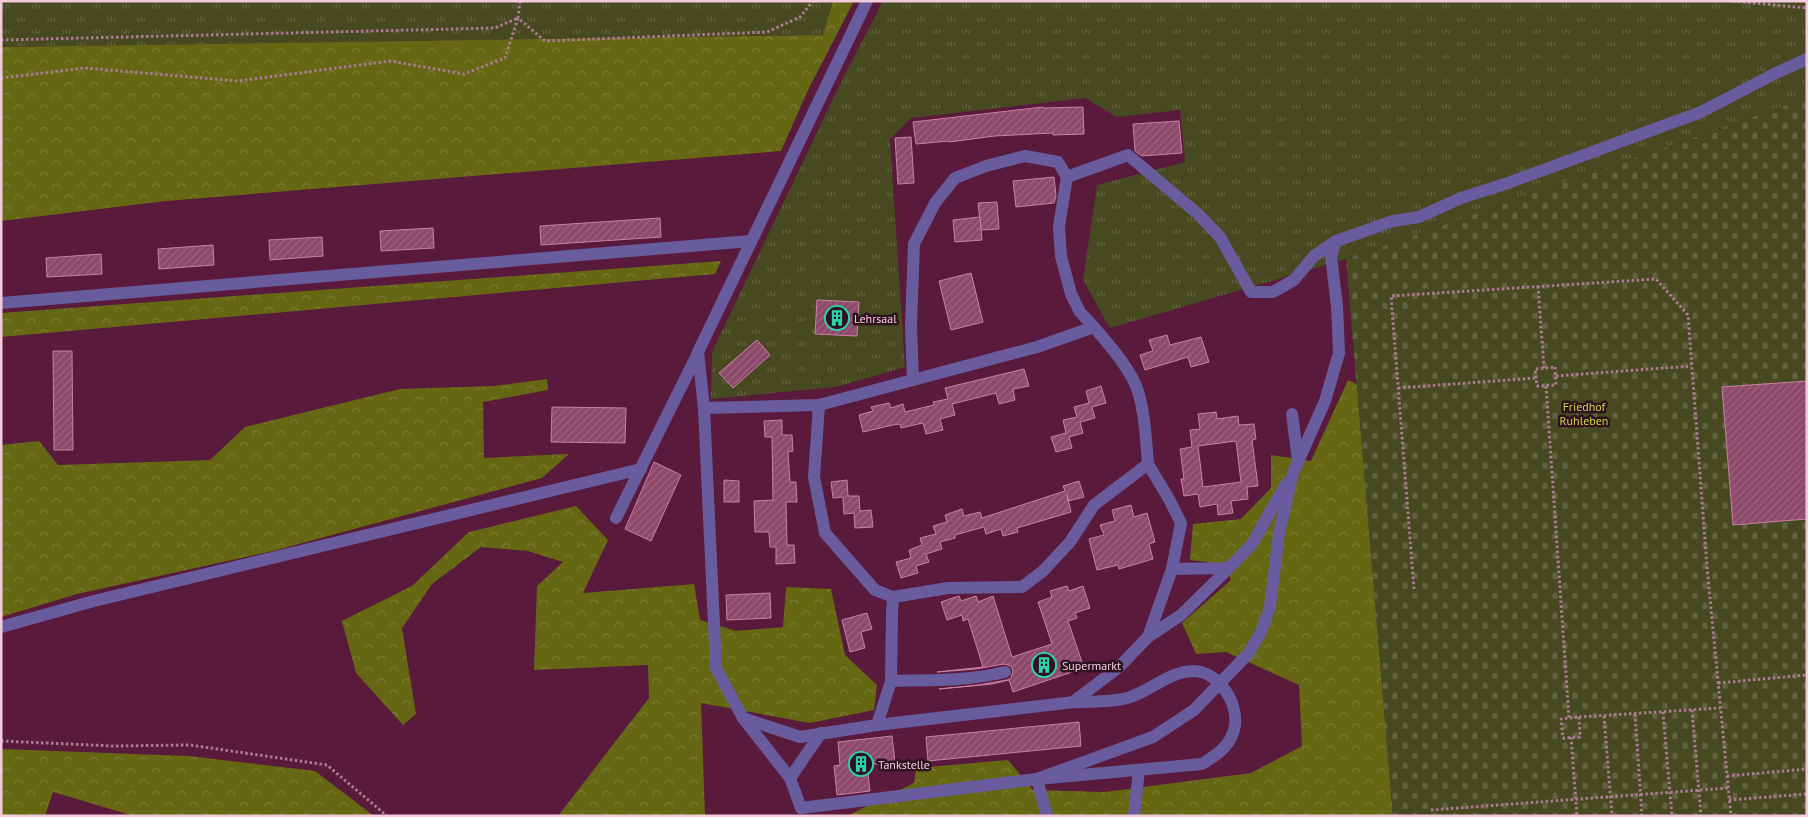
<svg xmlns="http://www.w3.org/2000/svg" width="1808" height="817" font-family="'PT Sans',sans-serif">
	<defs>
		<pattern id="grass-tufts" width="24" height="20" patternUnits="userSpaceOnUse" patternTransform="scale(1.25)"><rect width="24" height="20" fill="#474920"/><path d="M3 7l-1-3M5 7V3M7 7l1-3M15 17l-1-3M17 17v-4M19 17l1-3" fill="none" stroke="#626240"/></pattern>
		<pattern id="forest-crowns" width="20" height="18" patternUnits="userSpaceOnUse" patternTransform="scale(1.25)"><rect width="20" height="18" fill="#656712"/><path d="M2 6a3 3 0 1 1 6 0M12 15a3 3 0 1 1 6 0" fill="none" stroke="#7c7b34"/></pattern>
		<pattern id="cemetery-stones" width="16" height="16" patternUnits="userSpaceOnUse" patternTransform="scale(1.25)"><rect width="16" height="16" fill="#474920"/><path d="M2 7V4a2 2 0 0 1 4 0v3zM10 15v-3a2 2 0 0 1 4 0v3z" fill="#626240"/></pattern>
		<pattern id="building-hatch" width="6" height="6" patternUnits="userSpaceOnUse" patternTransform="scale(1.25)"><rect width="6" height="6" fill="#8d496a"/><path d="M-1 1l2-2M0 6l6-6M5 7l2-2" fill="none" stroke="#9e627f"/></pattern>
	</defs>
	<rect width="100%" height="100%" fill="#591a3c"/>
	<g fill="url(#grass-tufts)">
		<polygon points="1,1 833,1 823,35 1,47"/>
		<polygon points="883,1 1807,1 1807,98 1346,259 1110,328 1083,280 1097,185 1185,162 1180,110 1117,117 1085,98 911,118 890,139 905,367 836,387 711,399 712,352 842,80"/>
	</g>
	<g fill="url(#forest-crowns)">
		<polygon points="833,1 854,1 808,90 781,151 166,201 1,221 1,47 823,35"/>
		<polygon points="721,261 715,274 1,337 1,313"/>
		<polygon points="547,379 548,390 483,402 484,458 569,454 542,478 273,551 77,594 1,617 1,445 39,441 58,465 210,460 245,427 400,389 494,386"/>
		<polygon points="1348,380 1357,384 1393,816 847,816 914,783 916,768 1008,760 1033,790 1105,792 1251,773 1302,746 1299,685 1226,652 1196,654 1182,623 1231,580 1224,564 1190,560 1193,524 1241,519 1271,488 1271,455 1311,461"/>
		<polygon points="576,506 608,540 583,593 694,584 700,620 736,631 783,627 786,587 831,589 845,655 877,685 874,710 810,723 701,703 705,816 558,816 649,698 648,665 534,670 537,586 563,562 528,551 481,547 432,584 402,628 416,714 403,725 356,673 342,621 412,586 469,532"/>
		<polygon points="1,749 189,756 315,771 374,816 134,816 53,792 45,816 1,816"/>
	</g>
	<polygon fill="url(#cemetery-stones)" points="1807,98 1807,816 1393,816 1346,259"/>
	<g fill="url(#building-hatch)" stroke="#cb81a3" fill-rule="evenodd">
		<polygon points="1043,107 1043,108 1083,107 1084,134 1053,135 1053,133 995,136 949,142 949,141 916,144 913,122"/>
		<polygon points="1179,121 1182,153 1142,156 1135,151 1133,124"/>
		<polygon points="911,137 914,183 898,184 895,138"/>
		<polygon points="1054,177 1056,196 1054,203 1016,207 1013,181"/>
		<polygon points="997,202 999,229 981,230 978,203"/>
		<polygon points="980,217 982,240 955,242 953,220"/>
		<polygon points="660,218 661,237 541,245 540,226"/>
		<polygon points="433,228 434,248 381,251 380,231"/>
		<polygon points="322,237 323,256 270,260 269,240"/>
		<polygon points="213,245 214,265 159,269 158,249"/>
		<polygon points="101,254 102,274 47,277 46,258"/>
		<polygon points="971,273 983,322 951,330 939,281"/>
		<polygon points="817,300 859,302 857,336 815,334"/>
		<polygon points="1167,335 1170,345 1201,337 1209,362 1191,367 1188,357 1145,370 1140,355 1153,351 1149,340"/>
		<polygon points="757,340 770,355 733,388 719,373"/>
		<polygon points="53,351 72,351 73,450 54,450"/>
		<polygon points="1024,369 1029,386 1013,389 1015,400 999,404 996,393 952,404 955,415 940,419 943,430 926,434 923,423 901,428 900,424 893,425 863,432 859,415 873,411 871,407 889,403 891,408 903,404 905,412 934,405 933,402 948,399 945,388"/>
		<polygon points="1807,381 1807,519 1733,525 1722,387"/>
		<polygon points="1101,386 1106,403 1092,407 1095,418 1080,422 1083,433 1069,437 1072,448 1056,452 1051,437 1066,433 1063,420 1077,417 1074,407 1089,403 1086,391"/>
		<polygon points="552,407 626,408 625,443 551,442"/>
		<path d="M1216,412L1217,419L1238,416L1239,425L1254,424L1256,439L1252,440L1258,486L1247,487L1248,499L1231,501L1233,513L1218,515L1217,504L1200,507L1198,494L1184,496L1181,479H1184L1180,449L1192,447L1190,430L1200,429L1198,414ZM1236,441L1241,482L1203,487L1198,446Z"/>
		<polygon points="782,420 782,435 792,435 793,451 788,452 790,482 796,482 797,502 786,502 787,545 794,545 795,563 776,564 776,547 770,547 769,532 755,532 754,501 773,500 772,437 765,437 764,421"/>
		<polygon points="654,462 681,475 651,541 625,529"/>
		<polygon points="724,480 739,481 739,502 724,502"/>
		<polygon points="847,480 848,496 859,496 860,511 871,510 873,527 855,528 854,513 844,514 843,497 833,498 831,482"/>
		<polygon points="1079,481 1084,497 1068,501 1067,495 1071,512 1017,528 1018,532 1003,536 1001,529 986,534 984,527 955,535 955,538 940,542 942,549 926,554 929,562 916,566 918,573 901,578 896,562 911,558 909,550 922,545 920,538 936,534 933,526 947,522 945,515 962,509 964,516 980,512 982,518 1065,491 1063,486"/>
		<polygon points="1131,505 1134,517 1147,513 1155,542 1149,544 1153,559 1119,569 1118,565 1097,570 1089,539 1104,535 1100,525 1115,521 1112,510"/>
		<polygon points="1067,586 1069,591 1083,586 1090,608 1075,613 1077,618 1068,621 1084,668 1013,692 1009,680 992,684 939,689 978,685 1007,680 1011,678 1013,671 1011,666 1004,664 976,669 937,672 983,667 968,619 963,621 962,615 947,620 941,602 959,596 961,601 976,596 978,602 993,596 1012,657 1052,644 1038,602 1052,597 1050,591"/>
		<polygon points="770,593 771,618 727,620 726,595"/>
		<polygon points="867,613 872,629 861,632 865,648 850,652 842,620"/>
		<polygon points="1079,722 1081,746 928,761 926,737"/>
		<polygon points="892,736 895,762 867,765 870,791 837,795 834,766 840,765 838,742"/>
	</g>
	<g fill="none" stroke-linecap="round" stroke-linejoin="round">
		<g stroke="#ac7a92" stroke-width="3" stroke-dasharray="2.5 2.5" stroke-linecap="butt">
			<polyline points="520,1 518,18 545,41 767,32 800,17 813,1"/>
			<polyline points="1733,1 1807,8"/>
			<polyline points="1,40 495,28 518,18"/>
			<polyline points="1,78 85,68 238,81 390,61 464,74 505,58 518,18"/>
			<polyline points="1538,286 1544,368"/>
			<polygon points="1555,367 1556,385 1537,386 1535,369"/>
			<polyline points="1556,376 1691,366"/>
			<polyline points="1546,386 1569,718"/>
			<polyline points="1398,388 1536,378"/>
			<polyline points="1414,589 1391,296 1656,279 1688,315 1707,567 1731,816"/>
			<polyline points="1718,683 1807,675"/>
			<polyline points="1692,710 1701,816"/>
			<polyline points="1663,712 1672,816"/>
			<polyline points="1635,714 1642,816"/>
			<polyline points="1604,716 1612,816"/>
			<polyline points="1579,717 1720,708"/>
			<polygon points="1579,717 1580,737 1563,738 1561,719"/>
			<polyline points="1571,737 1577,816"/>
			<polyline points="1,741 113,746 190,745 327,765 387,816"/>
			<polyline points="1727,776 1807,769"/>
			<polyline points="1729,800 1807,794"/>
			<polyline points="1431,810 1728,788"/>
		</g>
		<g stroke="#695c9e" stroke-width="12">
			<polyline points="867,1 698,352 704,408 716,668 743,718 800,737 877,725 891,681 892,613 893,597"/>
			<polyline points="1067,177 1128,155 1198,214 1220,237 1251,292 1273,292 1294,280 1314,256 1336,241"/>
			<polyline points="1,303 751,241"/>
			<polyline points="913,380 911,326 914,244 935,203 955,178 986,166 1025,156 1058,162 1067,177 1059,226 1061,256 1071,294 1080,312 1094,327"/>
			<polyline points="819,405 814,477 825,533 875,590 893,597 948,588 1022,587 1043,571 1070,542 1094,505 1148,464 1169,499 1181,523 1172,569"/>
			<path d="M704,408L819,405L1037,347L1094,327C1109,345 1130,368 1138,391C1145,415 1146,440 1148,464"/>
			<polyline points="1292,414 1298,461"/>
			<polyline points="616,518 698,353"/>
			<polyline points="1,627 94,601 641,469"/>
			<polyline points="1148,637 1172,569 1229,568"/>
			<path d="M891,681C929,680 968,681 1005,672"/>
			<polyline points="1073,702 1119,667 1148,637 1181,615 1229,568 1252,544 1286,484"/>
			<polyline points="743,718 790,778"/>
			<path d="M821,733L790,778L801,808L1037,779L1202,764C1218,754 1232,745 1235,725C1238,702 1218,671 1193,671C1167,672 1150,692 1127,698C1111,703 1083,701 1066,703C1003,710 940,718 877,725"/>
			<polyline points="1047,816 1037,779 1153,737 1194,710 1248,654 1261,632 1270,607 1279,533 1293,473 1325,401 1339,353 1337,306 1331,256 1336,241 1393,221 1419,217 1461,198 1508,183 1701,112 1776,73 1807,59"/>
			<polyline points="1134,816 1139,770"/>
		</g>
	</g>
	<defs>
		<symbol id="building-ring" viewBox="-11 -11 22 22"><circle r="9.5" fill="#2e1220" stroke="#2cd5ab" stroke-width="1.5"/><path d="M-4-6H4V6H1V3H-1V6H-4ZM-2.5-4.3h1.7v1.8h-1.7ZM.8-4.3h1.7v1.8H.8ZM-2.5-1h1.7V.8h-1.7ZM.8-1h1.7V.8H.8Z" fill="#2cd5ab"/></symbol>
	</defs>
	<g fill-rule="evenodd">
		<use href="#building-ring" x="823" y="304" width="28" height="28"/>
		<use href="#building-ring" x="1030" y="651" width="28" height="28"/>
		<use href="#building-ring" x="847" y="750" width="28" height="28"/>
	</g>
	<g text-anchor="middle" dominant-baseline="central" stroke-width="5" stroke-linejoin="round" paint-order="stroke">
		<g font-size="12" fill="#f3cbdb" stroke="#2e1220" text-anchor="start">
			<text x="854" y="318">Lehrsaal</text>
			<text x="1062" y="665">Supermarkt</text>
			<text x="878" y="764">Tankstelle</text>
		</g>
		<g font-size="12" fill="#d1d648" stroke="#2e1220">
			<text x="1584" y="406">Friedhof<tspan x="1584" dy="14">Ruhleben</tspan></text>
		</g>
	</g>
	<rect width="1808" height="817" fill="none" stroke="#f3cbdb" stroke-width="5"/>
</svg>
